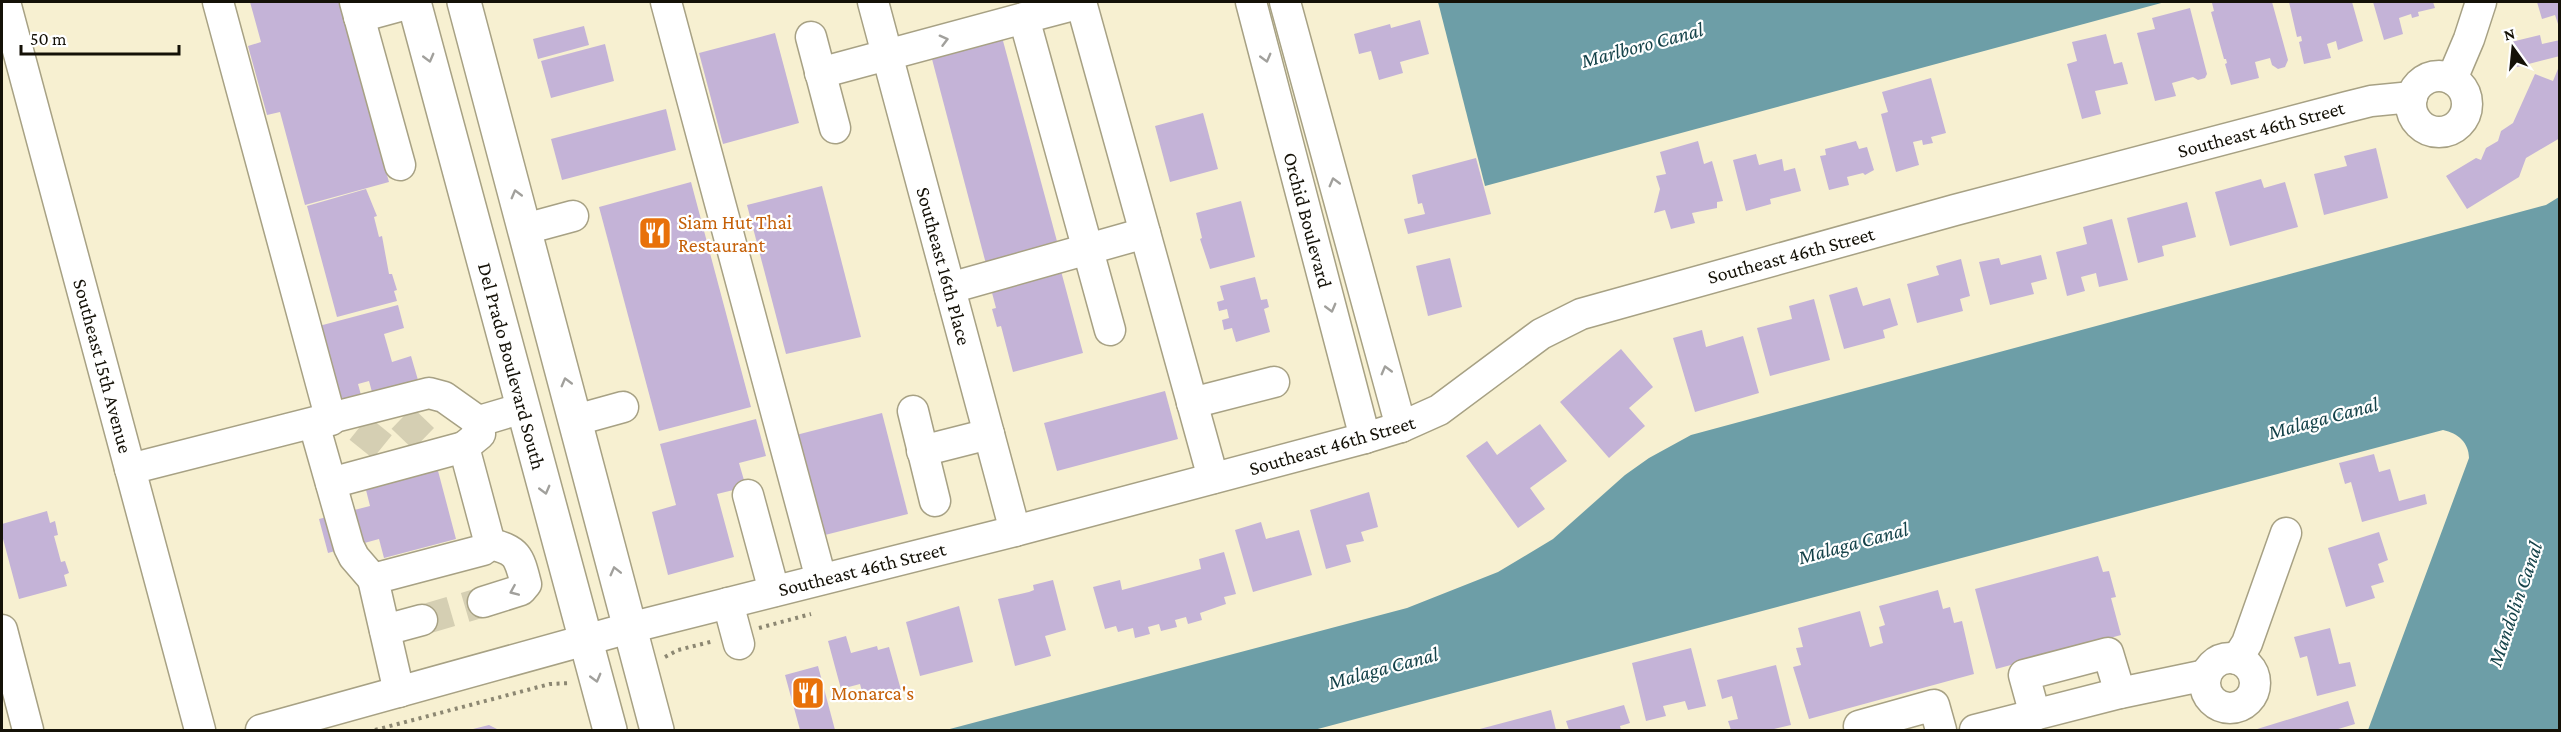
<svg xmlns="http://www.w3.org/2000/svg" width="2561" height="732" font-family="'Crimson Pro',serif">
	<rect width="100%" height="100%" fill="#f7f0d1"/>
	<g fill="#6d9ea7">
		<polygon points="1438,2 2165,2 1485,186"/>
		<path d="M2559,197V730H2368L2469,458C2469,443 2458,433 2443,430L1314,730H946L1407,608L1498,572L1553,539L1625,475L1649,458L1691,435L2546,205Z"/>
	</g>
	<g fill="#c4b3d7">
		<polygon points="250,2 346,2 357,66 376,135 380,134 386,156 382,157 389,182 305,205 280,112 267,115 248,46 261,42"/>
		<polygon points="2218,2 2272,2 2288,60 2285,67 2278,69 2272,65 2270,58 2255,62 2259,78 2231,85 2225,64 2227,63 2226,59 2224,59 2211,12 2214,11 2212,3"/>
		<polygon points="2289,2 2352,2 2363,41 2338,50 2336,41 2327,44 2331,58 2304,64 2299,42 2302,41 2301,36 2297,37"/>
		<polygon points="2373,2 2433,2 2435,8 2418,12 2419,16 2412,18 2411,14 2399,18 2403,34 2384,40"/>
		<polygon points="2537,2 2560,2 2560,30 2555,15 2542,19"/>
		<polygon points="2190,8 2207,74 2205,78 2198,80 2193,77 2172,83 2176,96 2155,101 2137,33 2155,29 2152,18"/>
		<polygon points="1420,20 1429,54 1400,62 1403,73 1379,80 1371,51 1359,54 1354,34 1390,24 1391,28"/>
		<polygon points="584,26 589,45 538,59 533,39"/>
		<polygon points="999,26 1058,245 986,264 928,44"/>
		<polygon points="775,33 799,123 723,144 699,53"/>
		<polygon points="2106,34 2114,64 2122,62 2128,84 2095,91 2101,114 2082,119 2067,64 2077,61 2072,42"/>
		<polygon points="2540,35 2542,44 2560,40 2560,56 2517,67 2511,42"/>
		<polygon points="605,44 614,81 551,98 541,61"/>
		<polygon points="2560,64 2560,138 2526,158 2519,177 2467,209 2446,176 2476,158 2481,160 2486,148 2498,141 2501,131 2513,123 2535,74 2553,81"/>
		<polygon points="1931,78 1946,133 1931,137 1933,143 1923,145 1922,140 1913,142 1919,165 1896,172 1881,114 1888,112 1882,92"/>
		<polygon points="666,109 676,150 562,180 551,139"/>
		<polygon points="1203,113 1218,169 1170,182 1155,126"/>
		<polygon points="1698,141 1704,164 1712,161 1723,201 1717,202 1717,208 1692,213 1695,223 1671,229 1665,210 1654,213 1660,189 1656,176 1666,174 1660,152"/>
		<polygon points="1856,141 1859,149 1867,147 1874,170 1865,175 1863,173 1847,177 1849,185 1829,190 1820,156 1826,155 1825,149"/>
		<polygon points="2376,148 2388,198 2324,215 2314,174 2347,166 2344,156"/>
		<polygon points="1756,154 1759,165 1782,159 1784,171 1795,168 1801,191 1770,199 1771,204 1746,211 1733,160"/>
		<polygon points="1476,158 1491,214 1408,234 1404,219 1425,214 1422,203 1418,204 1412,175"/>
		<polygon points="2261,179 2264,188 2285,182 2298,227 2230,246 2215,192"/>
		<polygon points="691,182 751,407 659,431 599,207"/>
		<polygon points="822,186 861,337 786,354 747,205"/>
		<polygon points="366,189 377,216 374,217 379,237 382,236 389,274 392,274 397,290 394,291 397,301 337,317 307,206"/>
		<polygon points="1241,201 1255,257 1210,269 1200,239 1202,238 1196,213"/>
		<polygon points="2187,202 2196,237 2162,246 2164,256 2138,263 2127,218"/>
		<polygon points="2112,219 2128,280 2099,287 2096,273 2081,277 2085,291 2067,296 2056,252 2087,244 2083,227"/>
		<polygon points="2041,255 2047,279 2031,283 2034,294 1990,305 1979,262 1999,258 2001,265"/>
		<polygon points="1450,258 1462,307 1428,316 1416,266"/>
		<polygon points="1961,259 1970,296 1960,299 1963,311 1917,323 1907,284 1939,275 1936,266"/>
		<polygon points="1061,271 1083,353 1013,372 1001,326 997,327 992,309 996,308 991,289"/>
		<polygon points="1255,277 1261,300 1267,299 1269,307 1264,309 1270,332 1236,342 1232,328 1224,330 1222,320 1229,318 1227,309 1219,311 1217,302 1224,300 1220,286"/>
		<polygon points="1857,287 1863,306 1890,298 1898,325 1883,330 1885,338 1844,349 1829,295"/>
		<polygon points="1814,299 1830,360 1770,376 1757,328 1792,319 1789,306"/>
		<polygon points="398,305 404,328 384,334 392,362 411,356 418,380 372,392 369,381 358,384 361,395 339,401 319,326"/>
		<polygon points="1702,330 1706,347 1743,336 1759,393 1695,412 1673,338"/>
		<polygon points="1621,349 1653,387 1629,408 1645,426 1609,458 1560,402"/>
		<polygon points="1165,391 1178,439 1057,471 1044,423"/>
		<polygon points="882,413 908,514 821,536 796,435"/>
		<polygon points="756,419 766,456 739,463 746,487 717,494 734,557 668,575 652,512 676,505 660,444"/>
		<polygon points="1540,424 1567,461 1530,488 1545,509 1518,528 1466,456 1487,441 1497,455"/>
		<polygon points="2374,454 2379,472 2390,469 2399,501 2425,494 2427,504 2362,522 2351,482 2345,484 2339,463"/>
		<polygon points="437,467 456,539 384,558 379,539 328,553 319,519 370,506 365,486"/>
		<polygon points="1369,492 1378,527 1361,532 1364,541 1346,545 1351,562 1326,569 1310,510"/>
		<polygon points="47,511 50,523 55,521 58,535 54,536 61,562 65,561 69,573 64,575 67,586 19,599 2,535 2,524"/>
		<polygon points="1261,522 1266,539 1299,530 1312,575 1253,592 1235,530"/>
		<polygon points="2379,532 2388,560 2378,564 2384,582 2371,586 2375,598 2346,607 2328,548"/>
		<polygon points="1224,552 1236,594 1224,597 1226,604 1200,613 1202,620 1188,624 1186,617 1175,620 1177,627 1161,631 1159,624 1148,627 1150,634 1135,638 1133,628 1118,632 1116,626 1105,629 1093,587 1120,580 1122,590 1201,569 1199,559"/>
		<polygon points="2098,556 2103,572 2109,571 2116,597 2111,598 2121,635 1996,669 1975,589"/>
		<polygon points="1053,580 1066,630 1045,636 1051,656 1015,666 998,599 1029,592 1034,590 1033,585"/>
		<polygon points="1938,590 1943,609 1950,607 1954,623 1962,621 1974,674 1809,719 1793,667 1801,665 1796,648 1803,647 1798,628 1860,611 1870,647 1883,643 1879,627 1885,625 1879,606"/>
		<polygon points="959,606 973,662 920,676 906,622"/>
		<polygon points="2330,628 2339,664 2350,662 2356,686 2317,696 2307,656 2300,658 2294,637"/>
		<polygon points="846,636 851,653 877,646 878,650 889,647 901,690 879,696 878,691 863,695 860,684 841,689 828,641"/>
		<polygon points="1691,648 1706,706 1688,710 1685,701 1663,706 1666,716 1646,721 1632,663"/>
		<polygon points="1776,665 1791,725 1770,730 1731,730 1728,721 1738,719 1732,696 1722,699 1717,680"/>
		<polygon points="818,666 835,730 800,730 785,675"/>
		<polygon points="2348,701 2355,724 2335,730 2254,730"/>
		<polygon points="1624,705 1630,723 1620,726 1621,730 1569,730 1566,721"/>
		<polygon points="1551,710 1556,730 1476,730"/>
		<polygon points="489,725 499,730 469,730"/>
	</g>
	<g fill="none" stroke-linecap="round" stroke-linejoin="round">
		<g stroke="#d5cfb3" stroke-width="30" stroke-dasharray="30 15" stroke-linecap="butt">
			<polyline points="402,418 429,444"/>
			<polyline points="359,428 390,453"/>
			<polyline points="422,620 483,602"/>
		</g>
		<defs>
			<g id="minor">
				<polyline points="5,2 200,730"/>
				<polyline points="218,2 331,420"/>
				<polyline points="355,2 400,165"/>
				<polyline points="666,2 821,579"/>
				<polyline points="873,2 1015,531"/>
				<polyline points="1081,2 1213,478"/>
				<polyline points="1251,2 1365,438"/>
				<polyline points="1285,2 1401,427"/>
				<polyline points="1081,3 1024,18 1110,330"/>
				<polyline points="359,17 414,2"/>
				<polyline points="811,37 835,128"/>
				<polyline points="820,73 1024,18"/>
				<circle cx="2439" cy="104" r="28"/>
				<polyline points="2452,79 2469,39 2481,2"/>
				<polyline points="525,229 573,216"/>
				<polyline points="950,288 1145,233"/>
				<polyline points="1192,403 1274,382"/>
				<polyline points="913,411 935,501"/>
				<polyline points="576,420 623,407"/>
				<polyline points="476,422 523,408"/>
				<polyline points="314,424 349,547 354,557 373,579"/>
				<polyline points="922,451 989,434"/>
				<polyline points="130,469 429,393 444,397 475,419 480,434 464,447 490,544 483,550 373,579 399,692"/>
				<polyline points="331,483 464,447"/>
				<polyline points="748,495 774,591"/>
				<path d="M483,602L521,590L526,584C519,557 518,550 490,544"/>
				<polyline points="728,603 739,644"/>
				<polyline points="2,630 28,730"/>
				<polyline points="385,630 422,620"/>
				<circle cx="2230" cy="683" r="25"/>
				<polyline points="2237,659 2247,643 2286,533"/>
				<polyline points="2035,715 2024,675 2108,653 2120,693"/>
				<polyline points="261,730 629,628 1015,531 1365,438 1401,427 1439,410 1541,334 1581,314 1955,210 2347,107 2371,101 2412,97"/>
				<polyline points="1860,730 1859,726 1934,705 1941,730"/>
				<polyline points="1975,730 2120,693 2206,675"/>
			</g>
			<g id="major">
				<polyline points="414,2 610,730"/>
				<polyline points="464,2 657,730"/>
			</g>
		</defs>
		<use href="#minor" stroke="#a7a184" stroke-width="33"/>
		<use href="#major" stroke="#a7a184" stroke-width="36"/>
		<g stroke="#8c8772" stroke-width="4" stroke-dasharray="3 4.5" stroke-linecap="butt">
			<polyline points="759,628 811,614"/>
			<polyline points="665,657 678,650 714,641"/>
			<polyline points="375,730 550,684 571,683"/>
		</g>
		<use href="#minor" stroke="#fff" stroke-width="30"/>
		<use href="#major" stroke="#fff" stroke-width="33"/>
	</g>
	<defs><path id="oneway-chevron" d="M-2-3.5L2.5 0L-2 3.5" fill="none" stroke-width="1.6" stroke-linecap="round" stroke-linejoin="round" transform="scale(1.5)"/></defs>
	<g stroke="#a1a09c">
		<use href="#oneway-chevron" transform="translate(944 40) rotate(-15)"/>
		<use href="#oneway-chevron" transform="translate(429 58) rotate(75)"/>
		<use href="#oneway-chevron" transform="translate(1266 58) rotate(75)"/>
		<use href="#oneway-chevron" transform="translate(1334 182) rotate(-105)"/>
		<use href="#oneway-chevron" transform="translate(516 194) rotate(-105)"/>
		<use href="#oneway-chevron" transform="translate(1331 308) rotate(75)"/>
		<use href="#oneway-chevron" transform="translate(1386 370) rotate(-105)"/>
		<use href="#oneway-chevron" transform="translate(566 382) rotate(-105)"/>
		<use href="#oneway-chevron" transform="translate(545 490) rotate(75)"/>
		<use href="#oneway-chevron" transform="translate(615 571) rotate(-104)"/>
		<use href="#oneway-chevron" transform="translate(514 591) rotate(157)"/>
		<use href="#oneway-chevron" transform="translate(596 678) rotate(75)"/>
	</g>
	<defs>
		<symbol id="restaurant-square" viewBox="-11 -11 22 22"><rect x="-9" y="-9" width="18" height="18" rx="4" fill="#e8710a" stroke="#fff"/><path d="M-5-6h1v4h1v-4h1v4h1v-4h1v5L-1.5 .5V6h-2V.5L-5-1ZM5-6V6H3V1.5H1.5Q1.5-4 5-6Z" fill="#fff"/></symbol>
	</defs>
	<g fill-rule="evenodd">
		<use href="#restaurant-square" x="636" y="214" width="38" height="38"/>
		<use href="#restaurant-square" x="789" y="674" width="38" height="38"/>
	</g>
	<g text-anchor="middle" dominant-baseline="central" stroke-width="4.5" stroke-linejoin="round" paint-order="stroke">
		<g font-size="20" fill="#141107" stroke="#fff">
			<text transform="translate(2261 129) rotate(-15)">Southeast 46th Street</text>
			<text transform="translate(1308 220) rotate(75)">Orchid Boulevard</text>
			<text transform="translate(1791 255) rotate(-15)">Southeast 46th Street</text>
			<text transform="translate(944 266) rotate(75)">Southeast 16th Place</text>
			<text transform="translate(103 366) rotate(75)">Southeast 15th Avenue</text>
			<text transform="translate(512 366) rotate(75)">Del Prado Boulevard South</text>
			<text transform="translate(1332 445) rotate(-16)">Southeast 46th Street</text>
			<text transform="translate(862 569) rotate(-14)">Southeast 46th Street</text>
		</g>
		<g font-size="20" fill="#c56008" stroke="#fff" text-anchor="start">
			<text x="678" y="222">Siam Hut Thai<tspan x="678" dy="23">Restaurant</tspan></text>
			<text x="831" y="693">Monarca's</text>
		</g>
		<g font-size="21" font-style="italic" fill="#144249" stroke="#fff">
			<text transform="translate(1642 45) rotate(-15)">Marlboro Canal</text>
			<text transform="translate(2323 418) rotate(-15)">Malaga Canal</text>
			<text transform="translate(1853 543) rotate(-15)">Malaga Canal</text>
			<text transform="translate(2515 604) rotate(-71)">Mandolin Canal</text>
			<text transform="translate(1383 668) rotate(-15)">Malaga Canal</text>
		</g>
	</g>
	<rect width="2561" height="732" fill="none" stroke="#141107" stroke-width="6"/>
	<g transform="translate(2513 48) rotate(345)" stroke="#ffffff" stroke-width="4.5" paint-order="stroke">
	<path d="M0-4.5L10 22L0 15L-10 22Z" fill="#141107"/>
	<text y="-9" font-size="16" font-weight="bold" text-anchor="middle" fill="#141107">N</text>
	</g>
	<path d="M21 45v9h158v-9" fill="none" stroke="#141107" stroke-width="3"/>
	<text x="30" y="45" font-size="18" fill="#141107" stroke="#ffffff" stroke-width="4.5" paint-order="stroke">50 m</text>
</svg>
